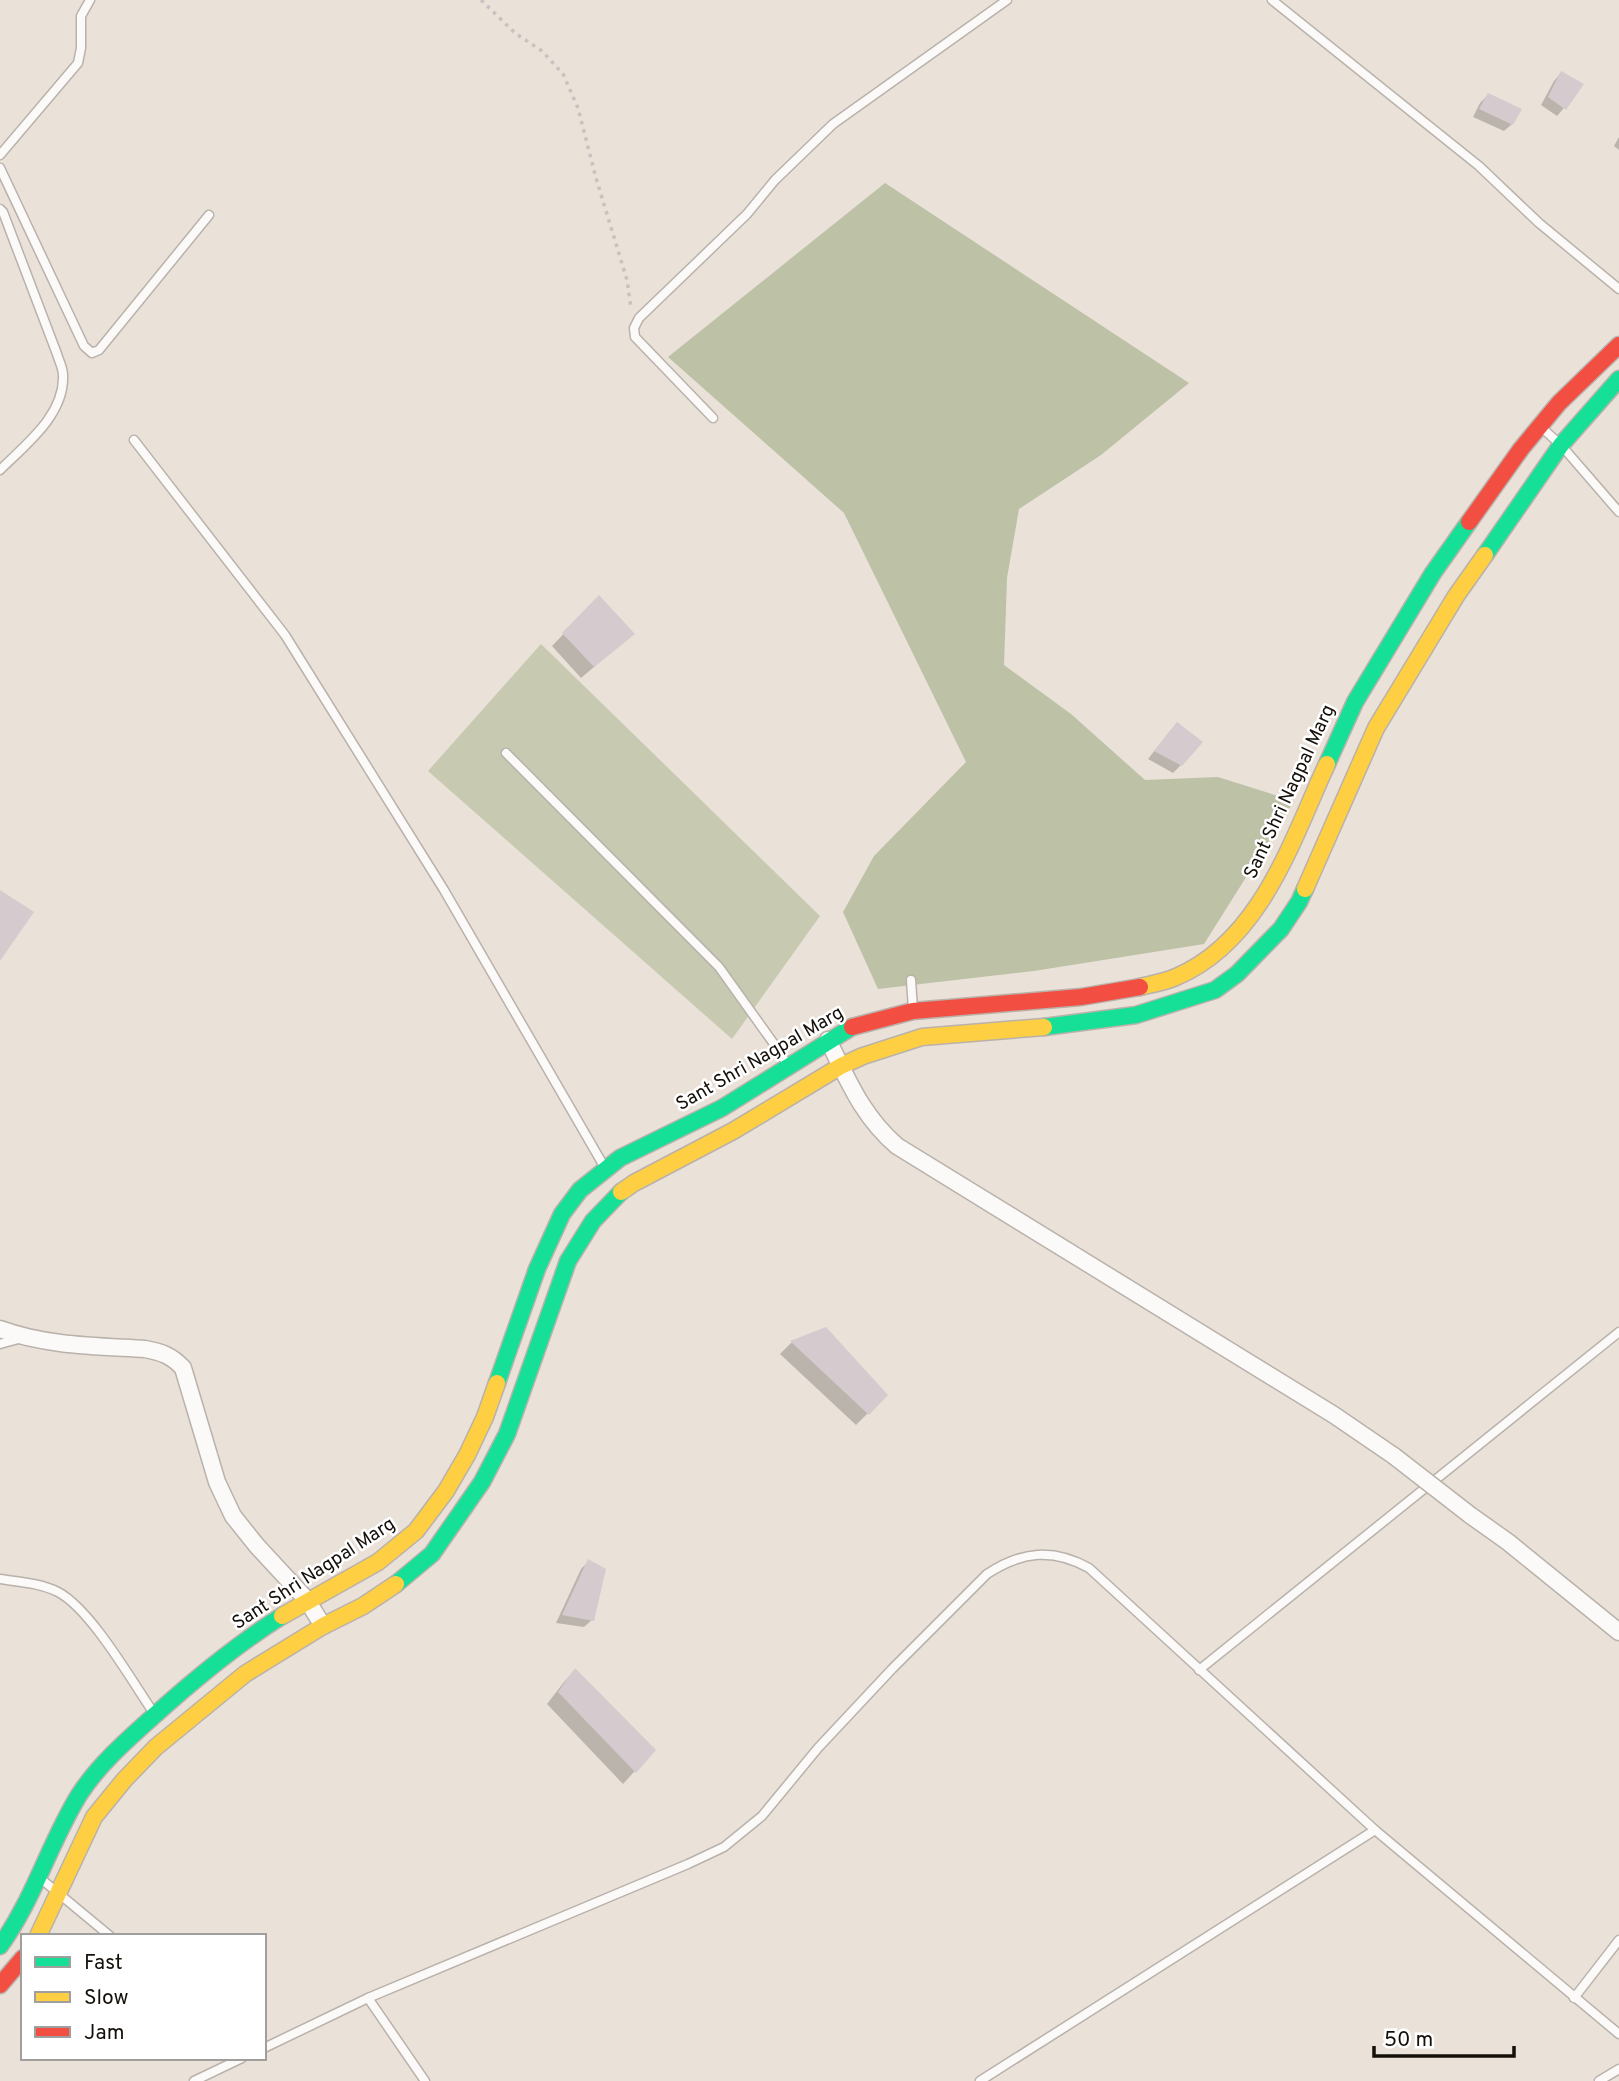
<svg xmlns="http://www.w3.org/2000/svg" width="1619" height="2081" font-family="Overpass,sans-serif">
	<rect width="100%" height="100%" fill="#eae1d9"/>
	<polygon fill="#c7cab1" points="541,644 820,916 732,1039 428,771"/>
	<polygon fill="#bdc1a6" points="885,183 1189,383 1101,455 1019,509 1007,578 1004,665 1071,714 1145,780 1218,777 1294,801 1204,944 1034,971 878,989 843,912 874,856 966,762 844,513 668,357"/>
	<g fill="#0003">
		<polygon points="1561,73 1564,108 1557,116 1541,105 1554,81"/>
		<polygon points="1488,95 1512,124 1504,131 1473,117 1480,103"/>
		<polygon points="1619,137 1619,150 1614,146"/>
		<polygon points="599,597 633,634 581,678 552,646"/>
		<polygon points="1170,731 1181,765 1173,773 1148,759"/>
		<polygon points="826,1329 886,1395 856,1425 780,1354 791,1343"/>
		<polygon points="588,1562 592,1620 584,1627 556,1623 581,1569"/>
		<polygon points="575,1670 654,1750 623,1784 547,1704 564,1682"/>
	</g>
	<g fill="#d5cbcf">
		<polygon points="1561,71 1584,84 1566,110 1548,97"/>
		<polygon points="1488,93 1522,109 1513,125 1479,109"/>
		<polygon points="599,595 635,634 594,667 562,633"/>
		<polygon points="1177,722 1203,742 1182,766 1154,751"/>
		<polygon points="0,890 34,912 0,961"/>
		<polygon points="826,1327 888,1395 869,1415 790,1341"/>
		<polygon points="588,1559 606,1569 594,1621 562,1615"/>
		<polygon points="575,1668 656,1750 636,1773 558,1692"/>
	</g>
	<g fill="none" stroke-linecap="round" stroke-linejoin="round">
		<defs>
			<g id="lane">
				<polyline points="1272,0 1479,166 1539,223 1619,289"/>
				<polyline points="0,155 78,63 81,48 81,16 90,0"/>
				<polyline points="0,168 84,346 92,353 99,350 209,215"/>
				<path d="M0,209L3,212L57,354C59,361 63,368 63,375C65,415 25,445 0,470"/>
				<polyline points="713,418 635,337 634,328 639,318 747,214 775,180 833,124 1007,0"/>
				<polyline points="1542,428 1561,445 1619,512"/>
				<polyline points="134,440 285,635 444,890 605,1168"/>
				<polyline points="506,753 719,967 779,1051 787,1064"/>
				<polyline points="911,980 913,1009"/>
				<polyline points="0,1344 22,1338"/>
				<path d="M0,1579C19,1582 40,1583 58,1592C91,1609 133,1683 155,1715"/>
				<polyline points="1199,1670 1619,1332"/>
				<polyline points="40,1878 110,1936"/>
				<polyline points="368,1998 425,2081"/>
				<polyline points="1574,1998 1619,1940"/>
				<path d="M264,2048L368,1998L688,1864L724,1847L762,1816L818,1748L892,1669L987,1574C1022,1551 1053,1548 1089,1568L1375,1830L1619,2034"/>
				<polyline points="194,2081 242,2058"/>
				<polyline points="980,2081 1375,1830"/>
				<polyline points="1599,2081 1619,2069"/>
			</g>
			<g id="street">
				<path d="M828,1040C848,1080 862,1116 897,1146L1334,1415L1394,1456"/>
				<path d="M0,1329C46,1346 96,1346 145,1349C162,1352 172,1356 183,1368L217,1482L233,1516L257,1546L307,1600L323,1626"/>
				<polyline points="1470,1515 1508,1542 1619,1632"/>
			</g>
			<g id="fast">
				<polyline points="1485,555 1561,445 1619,379"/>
				<polyline points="1327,764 1355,702 1433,573 1469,522"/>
				<polyline points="1044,1027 1136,1015 1215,990 1237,974 1281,929 1299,902 1305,889"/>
				<polyline points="497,1383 537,1269 562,1214 580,1190 620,1158 722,1108 852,1027"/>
				<polyline points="396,1584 432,1554 482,1482 507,1434 568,1261 593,1221 621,1192"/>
				<path d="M0,1946C34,1899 49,1844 79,1795C99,1764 128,1739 156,1714C195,1679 237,1644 282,1616"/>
			</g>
			<g id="slow">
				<polyline points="1305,889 1376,728 1456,596 1485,555"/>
				<path d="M1140,987C1152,984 1165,982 1176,977C1261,941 1292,840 1327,764"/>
				<polyline points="621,1192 634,1183 733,1131 841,1066 863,1056 922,1037 1044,1027"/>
				<polyline points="282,1616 378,1562 416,1531 446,1491 467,1455 485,1417 497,1383"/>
				<polyline points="38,1936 94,1817 125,1779 156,1747 245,1674 323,1626 363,1606 396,1584"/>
			</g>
			<g id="jam">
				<polyline points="1469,522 1521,449 1559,403 1619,345"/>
				<polyline points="852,1027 913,1011 1081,997 1140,987"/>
				<polyline points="0,1985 23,1958"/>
			</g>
		</defs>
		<use href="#lane" stroke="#b9b2ab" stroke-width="11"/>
		<use href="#street" stroke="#b9b2ab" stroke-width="19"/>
		<use href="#fast" stroke="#b9b2ab" stroke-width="19"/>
		<use href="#slow" stroke="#b9b2ab" stroke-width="19"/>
		<use href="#jam" stroke="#b9b2ab" stroke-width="19"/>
		<polyline stroke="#c6c3c0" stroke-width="3.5" stroke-dasharray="3.5 5" stroke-linecap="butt" points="481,0 515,33 542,51 563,74 578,108 596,178 627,280 631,308"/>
		<use href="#lane" stroke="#fcfaf9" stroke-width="8"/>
		<use href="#street" stroke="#fcfaf9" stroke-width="16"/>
		<use href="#fast" stroke="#16e098" stroke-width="16"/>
		<use href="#slow" stroke="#ffcf43" stroke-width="16"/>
		<use href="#jam" stroke="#f24e42" stroke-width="16"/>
		<defs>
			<polyline id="street-bridge" points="1394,1456 1470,1515"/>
		</defs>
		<use href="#street-bridge" stroke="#b9b2ab" stroke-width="19" stroke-linecap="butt"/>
		<use href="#street-bridge" stroke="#fcfaf9" stroke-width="16"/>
	</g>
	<g text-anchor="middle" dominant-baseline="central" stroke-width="5" stroke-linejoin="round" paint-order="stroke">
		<g font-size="19" fill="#150f0a" stroke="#fff">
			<text transform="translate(1290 792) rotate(-65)">Sant Shri Nagpal Marg</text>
			<text transform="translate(760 1059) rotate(-30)">Sant Shri Nagpal Marg</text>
			<text transform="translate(314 1574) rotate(-33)">Sant Shri Nagpal Marg</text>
		</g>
	</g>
	<rect x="21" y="1934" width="245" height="126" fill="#ffffff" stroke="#a19f9d" stroke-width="2"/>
	<rect x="35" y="1957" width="35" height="10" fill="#16e098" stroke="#a19f9d" stroke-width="2"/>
	<text x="84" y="1969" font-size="21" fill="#150f0a">Fast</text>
	<rect x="35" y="1992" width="35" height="10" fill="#ffcf43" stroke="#a19f9d" stroke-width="2"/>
	<text x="84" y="2004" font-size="21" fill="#150f0a">Slow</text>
	<rect x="35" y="2027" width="35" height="10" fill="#f24e42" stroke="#a19f9d" stroke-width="2"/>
	<text x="84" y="2039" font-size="21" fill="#150f0a">Jam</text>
	<path d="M1374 2046v10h140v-10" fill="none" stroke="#150f0a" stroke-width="3.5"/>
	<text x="1384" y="2046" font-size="21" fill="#150f0a" stroke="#ffffff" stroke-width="5" paint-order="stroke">50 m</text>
</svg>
